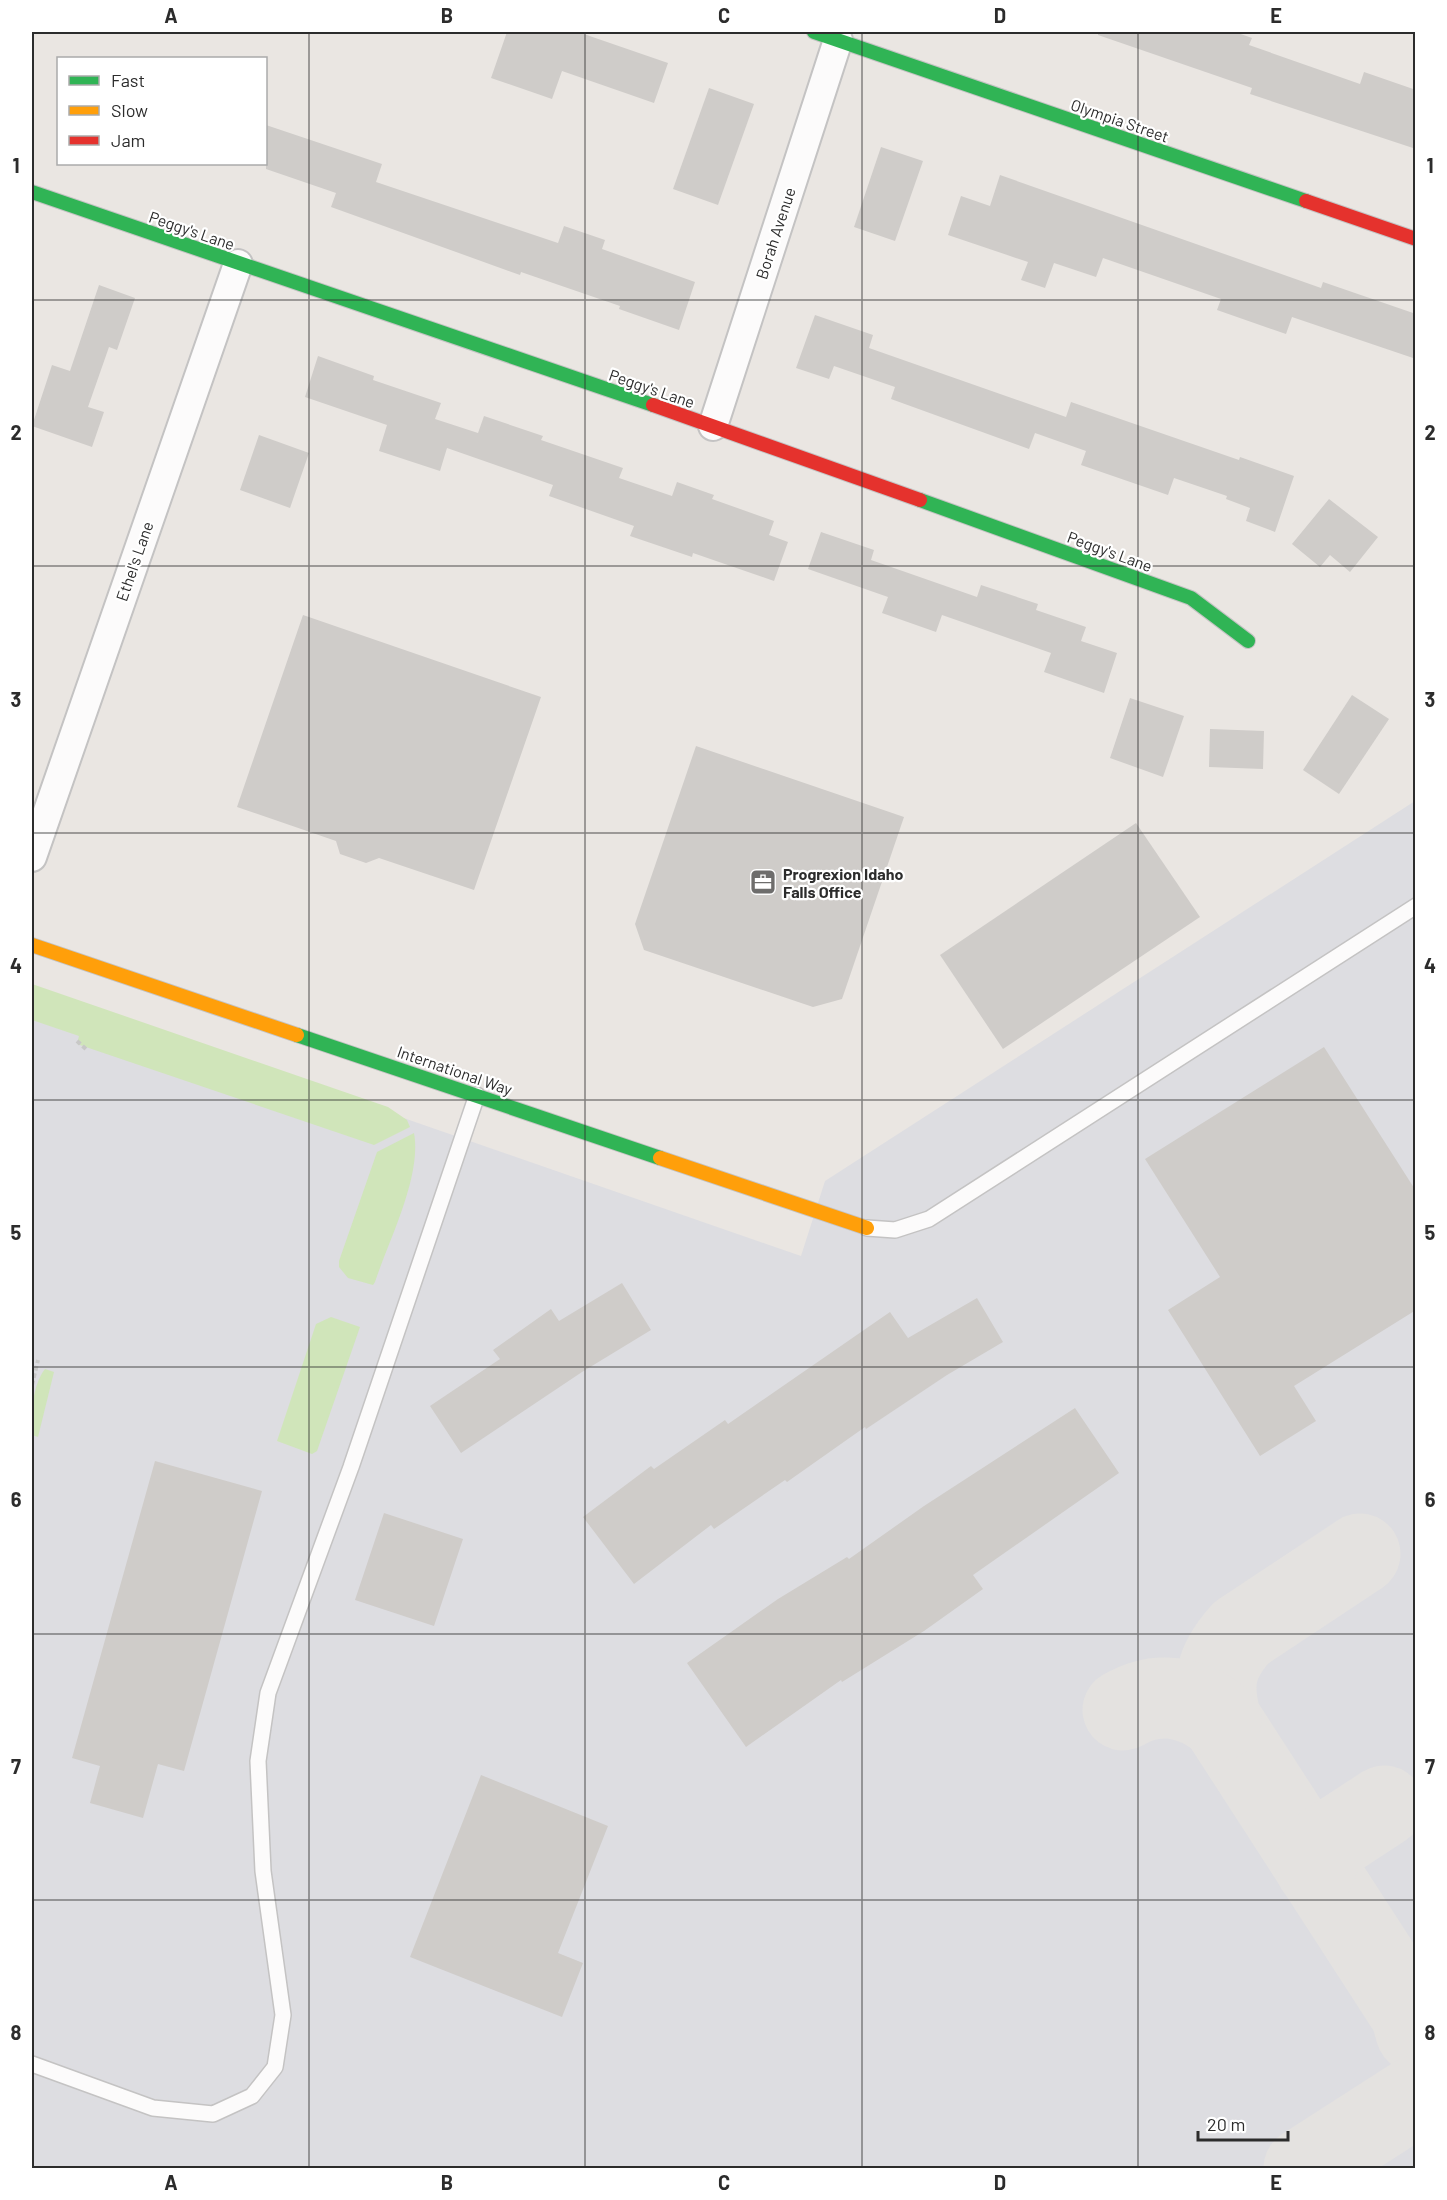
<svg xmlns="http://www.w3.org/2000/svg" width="1447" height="2200" font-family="Barlow,sans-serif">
	<rect width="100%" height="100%" fill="#eae6e2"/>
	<polygon fill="#dddde1" points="1415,801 1415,2168 32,2168 32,989 801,1256 825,1181"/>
	<g fill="#d0e5ba">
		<polygon points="32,984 388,1107 407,1120 410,1127 374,1145 77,1044 79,1036 32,1020"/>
		<path d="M414,1133C422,1176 389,1240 375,1282L373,1285L348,1278L339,1267V1261L377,1152Z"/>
		<polygon points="331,1317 360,1327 317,1451 312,1454 277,1441 316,1324"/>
		<path d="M45,1369L54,1372L38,1437L32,1435C31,1414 32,1386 45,1369Z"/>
	</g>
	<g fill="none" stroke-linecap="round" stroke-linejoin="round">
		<g stroke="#e4e2e0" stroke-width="81">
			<path d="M1360,1554L1241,1633C1215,1662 1211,1683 1221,1720L1411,2014L1416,2032"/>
			<path d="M1123,1710C1157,1690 1191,1696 1221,1720"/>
			<polyline points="1316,1868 1320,1851 1326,1844 1384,1806"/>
			<polyline points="1304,2168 1416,2096"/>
		</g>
	</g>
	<g fill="#cfccc9">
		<polygon points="507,32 578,32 668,63 654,103 562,71 552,99 491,78"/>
		<polygon points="1098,32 1235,32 1252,38 1249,45 1360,84 1364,72 1416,90 1416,149 1250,94 1252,88 1098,35"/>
		<polygon points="709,88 754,104 718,205 673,189"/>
		<polygon points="266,125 382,164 376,182 558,243 564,226 605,240 602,249 695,282 679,330 619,309 620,306 521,272 520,275 331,207 336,193 266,169"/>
		<polygon points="881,147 923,161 895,241 854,227"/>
		<polygon points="1000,175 1321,288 1323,282 1416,314 1416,359 1292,317 1286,334 1217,310 1221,299 1103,258 1096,277 1054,263 1045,288 1021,280 1028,262 948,235 961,196 990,206"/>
		<polygon points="99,285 135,298 117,350 109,347 88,407 104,412 92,447 32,426 52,365 70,371"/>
		<polygon points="815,315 873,335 869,348 1066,417 1071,402 1239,460 1240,457 1294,476 1275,532 1246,521 1250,508 1226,499 1227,496 1174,478 1168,495 1081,465 1086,451 1035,433 1029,449 891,399 895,387 834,366 829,379 796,368"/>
		<polygon points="318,356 374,376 373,380 441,403 435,419 478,433 484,416 543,436 541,440 623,468 619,478 672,496 677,482 714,495 712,499 774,521 769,535 788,542 774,581 693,553 692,557 630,536 634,526 549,496 553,485 447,448 440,471 379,451 387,425 305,397"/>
		<polygon points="259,435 309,453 290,508 240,490"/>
		<polygon points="1329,499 1378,537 1350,572 1330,555 1320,567 1292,544"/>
		<polygon points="821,532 874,550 871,560 977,597 981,585 1038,604 1036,610 1086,627 1081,641 1117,653 1104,693 1044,672 1051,653 942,615 936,632 882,613 888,597 808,569"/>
		<polygon points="303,615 541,697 474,890 379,858 366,863 340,854 336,841 237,807"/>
		<polygon points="1352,695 1389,719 1339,794 1303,770"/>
		<polygon points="1130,698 1184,716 1163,777 1110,758"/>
		<polygon points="1210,729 1264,731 1263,769 1209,767"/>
		<polygon points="696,746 904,817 842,999 813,1007 644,950 635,924"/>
		<polygon points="1136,823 1200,917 1003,1049 940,955"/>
		<polygon points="1324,1047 1416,1191 1416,1310 1294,1386 1316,1421 1260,1456 1168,1310 1220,1277 1145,1159"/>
		<polygon points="622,1283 651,1330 582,1372 461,1453 430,1406 500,1359 493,1350 551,1309 559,1321"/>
		<polygon points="977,1298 1003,1342 947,1375 866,1429 865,1427 787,1482 785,1480 714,1529 711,1525 634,1584 583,1517 651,1466 654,1469 725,1420 728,1424 890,1312 908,1338"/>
		<polygon points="1075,1408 1119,1473 973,1575 983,1589 924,1631 842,1682 841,1680 746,1747 687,1663 778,1599 847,1557 849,1559 924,1506"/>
		<polygon points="155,1461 262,1491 184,1771 158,1764 143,1818 90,1803 100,1766 72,1758"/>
		<polygon points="384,1513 463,1539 434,1626 355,1600"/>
		<polygon points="481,1775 608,1826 558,1953 583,1963 562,2017 410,1957"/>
	</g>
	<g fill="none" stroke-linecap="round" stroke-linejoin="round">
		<defs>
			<g id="lane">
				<polyline points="867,1228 895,1230 929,1219 1416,906"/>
				<polyline points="32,2064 153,2108 213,2114 252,2096 275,2067 283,2015 263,1871 258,1761 268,1693 351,1467 477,1095"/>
			</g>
			<g id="street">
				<polyline points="713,426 838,40"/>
				<polyline points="32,857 238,264"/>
			</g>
			<g id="fast">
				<polyline points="814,32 1306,201"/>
				<polyline points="32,192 653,405"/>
				<polyline points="920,500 1191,598 1248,641"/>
				<polyline points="297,1035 660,1158"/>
			</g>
			<g id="slow">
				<polyline points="32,945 297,1035"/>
				<polyline points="660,1158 867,1228"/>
			</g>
			<g id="jam">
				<polyline points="1306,201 1416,239"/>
				<polyline points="653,405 920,500"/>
			</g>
		</defs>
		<use href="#lane" stroke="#c4c3c3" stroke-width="18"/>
		<use href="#street" stroke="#c4c3c3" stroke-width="32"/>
		<use href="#fast" stroke="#c4c3c3" stroke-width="16"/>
		<use href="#slow" stroke="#c4c3c3" stroke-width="16"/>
		<use href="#jam" stroke="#c4c3c3" stroke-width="16"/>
		<g stroke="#c8c8c7" stroke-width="4" stroke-dasharray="4.5 3" stroke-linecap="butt">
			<polyline points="77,1041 88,1051"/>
			<polyline points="32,1385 38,1360"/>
		</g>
		<use href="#lane" stroke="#fcfbfb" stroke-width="15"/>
		<use href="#street" stroke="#fcfbfb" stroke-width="28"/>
		<use href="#fast" stroke="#30b455" stroke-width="14"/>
		<use href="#slow" stroke="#ff9f0a" stroke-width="14"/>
		<use href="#jam" stroke="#e5322d" stroke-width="14"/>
	</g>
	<path fill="none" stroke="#2c2c2c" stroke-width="1.5" stroke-opacity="0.55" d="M309,32V2168M585,32V2168M862,32V2168M1138,32V2168M32,300H1416M32,566H1416M32,833H1416M32,1100H1416M32,1367H1416M32,1634H1416M32,1900H1416"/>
	<defs>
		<symbol id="office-square" viewBox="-11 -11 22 22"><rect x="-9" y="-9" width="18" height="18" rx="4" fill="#6e6d6c" stroke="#fff"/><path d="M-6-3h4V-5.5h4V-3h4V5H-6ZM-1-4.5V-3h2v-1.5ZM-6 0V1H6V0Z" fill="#fff"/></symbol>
	</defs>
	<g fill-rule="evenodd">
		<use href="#office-square" x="748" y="867" width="30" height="30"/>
	</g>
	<g text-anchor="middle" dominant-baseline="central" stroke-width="4.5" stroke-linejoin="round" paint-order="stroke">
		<g font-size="16" fill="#2c2c2c" stroke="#fff">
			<text transform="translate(1120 120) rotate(19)">Olympia Street</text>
			<text transform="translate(192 230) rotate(19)">Peggy's Lane</text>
			<text transform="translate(775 233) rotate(-72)">Borah Avenue</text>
			<text transform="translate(652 388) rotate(19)">Peggy's Lane</text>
			<text transform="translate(1110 551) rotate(20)">Peggy's Lane</text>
			<text transform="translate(134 561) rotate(-71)">Ethel's Lane</text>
			<text transform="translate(455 1070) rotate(19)">International Way</text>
		</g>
		<g font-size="16" font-weight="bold" fill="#2c2c2c" stroke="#fff" text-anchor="start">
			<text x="783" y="873">Progrexion Idaho<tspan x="783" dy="18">Falls Office</tspan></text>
		</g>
	</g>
	<rect width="1447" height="2200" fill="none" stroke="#ffffff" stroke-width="66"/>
	<rect x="57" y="57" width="210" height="108" fill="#ffffff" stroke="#ababab" stroke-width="1.5"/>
	<rect x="69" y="76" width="30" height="9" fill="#30b455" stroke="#ababab" stroke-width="1.5"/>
	<text x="111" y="87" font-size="18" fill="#2c2c2c">Fast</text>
	<rect x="69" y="106" width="30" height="9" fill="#ff9f0a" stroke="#ababab" stroke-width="1.5"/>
	<text x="111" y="117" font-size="18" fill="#2c2c2c">Slow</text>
	<rect x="69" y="136" width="30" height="9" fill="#e5322d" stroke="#ababab" stroke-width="1.5"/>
	<text x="111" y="147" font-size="18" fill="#2c2c2c">Jam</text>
	<path d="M1198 2131v9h90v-9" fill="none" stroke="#2c2c2c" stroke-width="3"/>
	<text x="1207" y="2131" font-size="18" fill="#2c2c2c" stroke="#ffffff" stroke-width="4.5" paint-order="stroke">20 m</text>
	<rect x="33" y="33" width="1381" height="2134" fill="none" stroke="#2c2c2c" stroke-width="2"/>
	<g font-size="20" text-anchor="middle" font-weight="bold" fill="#2c2c2c">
		<text x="171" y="23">A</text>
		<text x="447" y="23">B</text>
		<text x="724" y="23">C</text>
		<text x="1000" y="23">D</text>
		<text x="1276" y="23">E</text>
		<text x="16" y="173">1</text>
		<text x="1430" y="173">1</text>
		<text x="16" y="440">2</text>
		<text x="1430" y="440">2</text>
		<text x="16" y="707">3</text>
		<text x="1430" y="707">3</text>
		<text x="16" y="973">4</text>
		<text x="1430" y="973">4</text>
		<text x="16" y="1240">5</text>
		<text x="1430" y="1240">5</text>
		<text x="16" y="1507">6</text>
		<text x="1430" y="1507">6</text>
		<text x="16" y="1774">7</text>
		<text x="1430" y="1774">7</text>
		<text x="16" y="2040">8</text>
		<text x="1430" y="2040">8</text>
		<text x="171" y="2190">A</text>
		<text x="447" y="2190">B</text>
		<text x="724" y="2190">C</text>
		<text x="1000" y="2190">D</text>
		<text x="1276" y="2190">E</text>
	</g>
</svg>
